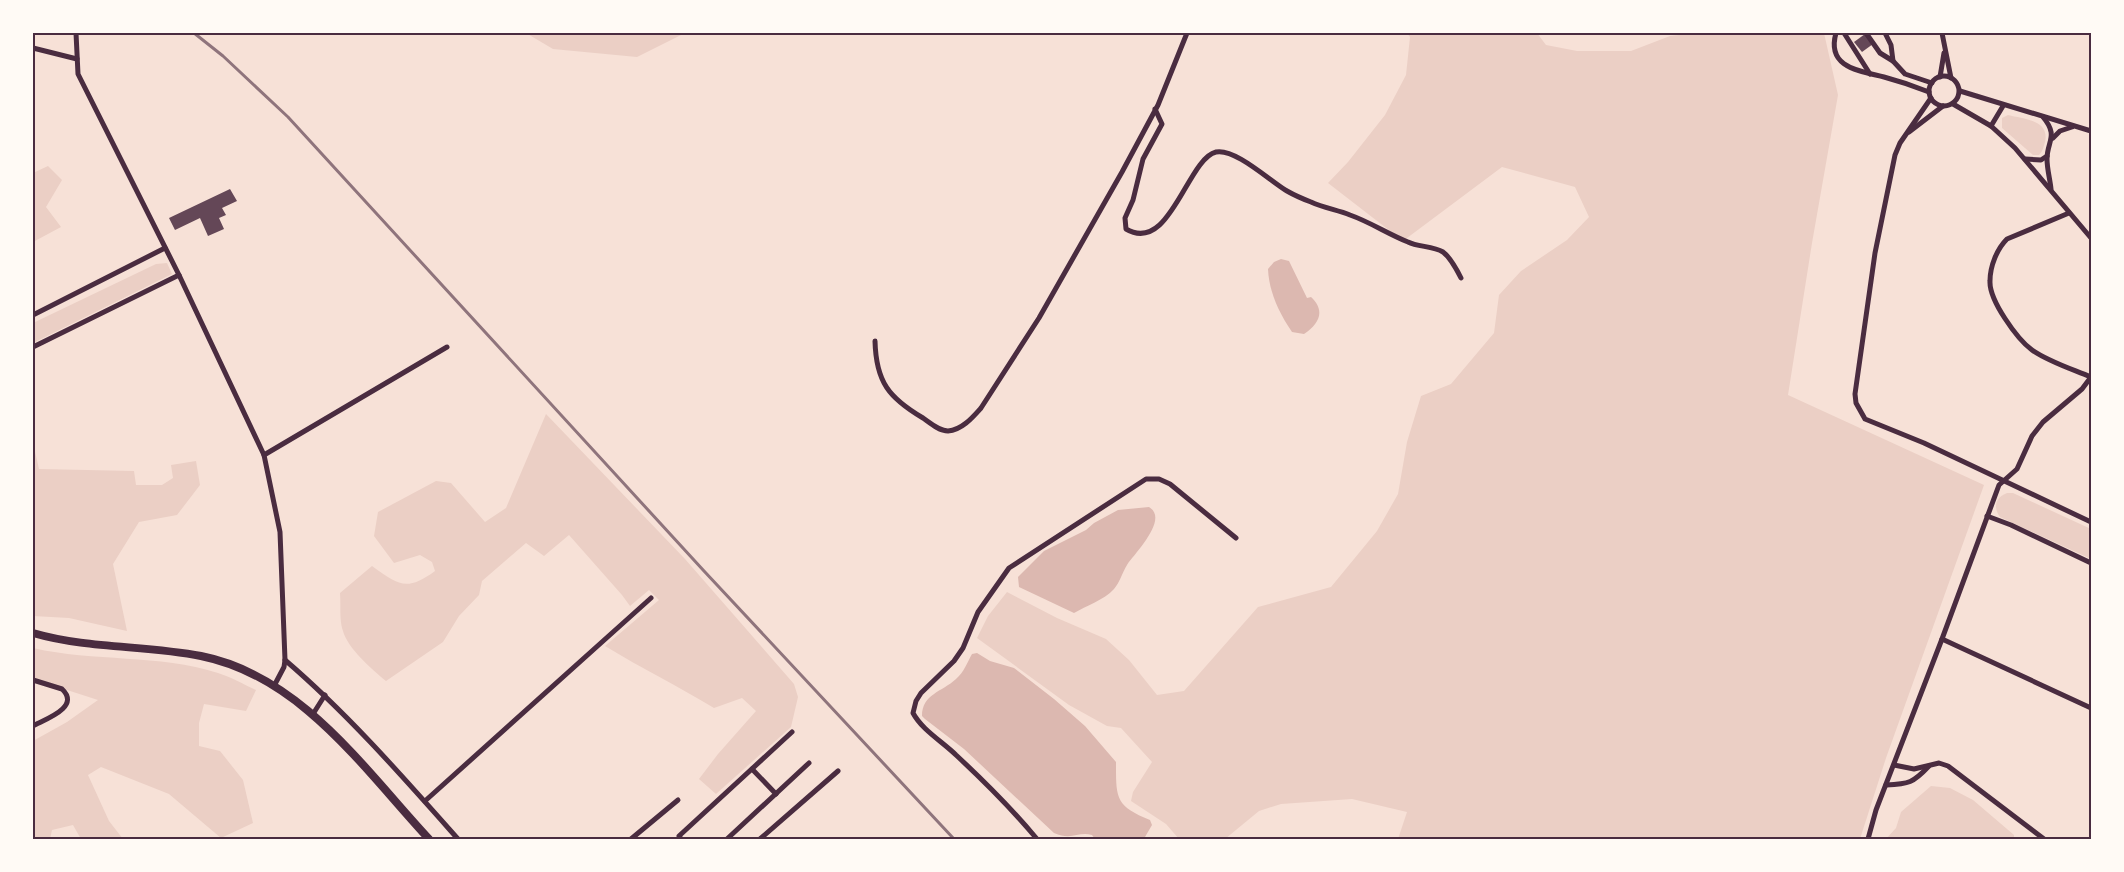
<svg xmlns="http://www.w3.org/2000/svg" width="2124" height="872" font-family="Lato,sans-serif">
	<rect width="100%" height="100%" fill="#f7e1d7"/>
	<g fill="#ebcfc5">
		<polygon points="526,33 685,33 637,57 553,49"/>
		<polygon points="1407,33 1537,33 1546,45 1577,51 1631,51 1670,36 1697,33 1824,33 1838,95 1812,243 1788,395 1984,485 1886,758 1860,839 1398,839 1407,812 1352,799 1281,804 1259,811 1225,839 1179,839 1166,824 1131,801 1133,792 1152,762 1121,728 1107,726 1069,705 977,638 988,616 1007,592 1057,618 1106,639 1129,660 1157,695 1184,691 1258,607 1331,587 1377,531 1398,494 1407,442 1421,396 1451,384 1494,333 1499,295 1521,271 1567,240 1589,217 1575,187 1502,167 1403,241 1328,183 1348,162 1385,115 1406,75 1410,37"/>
		<path d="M2008,115C2024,119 2050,120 2045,142C2043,148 2043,151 2039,155H2033L2002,128V118Z"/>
		<polygon points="48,166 62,180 46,207 61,227 33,242 33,173"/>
		<polygon points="167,263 172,274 33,343 33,323 156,264"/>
		<path d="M546,414L685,559L794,684L798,697L791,727L716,794L699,779L718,754L756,711L742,698L714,708C678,686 641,668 605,646L659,600L649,590L630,606L622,595L569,535L544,556L526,543L482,581L479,595L459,616L443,642L386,681C372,669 348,649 343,631C339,620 341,605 340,593L372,566C399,585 406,592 435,571L432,562L420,555L394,563L374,536L378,512L436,481L451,483L485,522L506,508Z"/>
		<polygon points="33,443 39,469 134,471 136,485 162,485 173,478 171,465 196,461 200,485 177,515 139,522 113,564 127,631 69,618 33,616"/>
		<path d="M2007,493H2013L2091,529V559L2000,517C1993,507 1995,498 2007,493Z"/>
		<path d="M33,648C94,662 159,654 218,673C231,677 243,684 256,690L246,711L204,704L199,723V746L220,751L243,780L253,823L221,838L169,794L101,767L88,775L109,821L123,839H81L73,825L52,830L50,839H33V741L67,722L98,700L33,679Z"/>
		<polygon points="1931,786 1950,788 1973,800 2014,835 2014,839 1886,839 1896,828 1901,812"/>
	</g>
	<g fill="#dcb8b0">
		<path d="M1281,259L1289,261L1307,298L1311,297C1326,311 1319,324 1304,334L1292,332C1279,313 1269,292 1268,269L1274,262Z"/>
		<path d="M1149,507C1169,519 1136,552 1127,565C1122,573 1120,582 1114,589C1104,600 1086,606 1074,613L1019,587L1018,577L1044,551L1086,530L1094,523L1118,510Z"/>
		<path d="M977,653L990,661L1014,668L1054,699L1085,726L1116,762C1116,798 1115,806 1150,820L1152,825L1145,837L1142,839H1095L1092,835C1078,831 1072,841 1054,833L964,749L925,719L922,716C922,694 942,692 956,679C964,672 967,663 972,654Z"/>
	</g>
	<g fill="#644757">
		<polygon points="1865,34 1873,44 1862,52 1854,42"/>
		<polygon points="230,189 237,201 222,208 226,215 219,218 224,229 208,236 200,218 175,230 169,218"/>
	</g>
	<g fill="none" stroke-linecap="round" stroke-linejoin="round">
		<g stroke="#4a2c40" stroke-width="5">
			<polyline points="76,33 78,74 179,275 264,455 280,532 285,660 284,667 274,686"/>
			<path d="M1836,33C1826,68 1860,71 1884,77C1899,81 1914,86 1929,92"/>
			<polyline points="1844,33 1870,74"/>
			<polyline points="1866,33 1880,53 1893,61"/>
			<polyline points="1885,33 1891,45 1893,61 1905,74 1932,83"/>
			<polyline points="1942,33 1951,78"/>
			<polyline points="33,48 77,59"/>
			<circle cx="1944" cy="91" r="15"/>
			<polyline points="1940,77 1944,53"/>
			<polyline points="1960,91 2091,131"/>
			<polyline points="1931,98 1900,143 1895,155 1875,253 1855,394 1856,403 1865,419 1924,443 2091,522"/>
			<polyline points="1953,104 1991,126 2015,148 2091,238"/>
			<path d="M1155,109L1162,124L1143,159L1133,200L1125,218L1126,229C1170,255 1187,159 1216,152C1235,148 1270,181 1287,191C1294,195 1303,199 1311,202C1324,208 1338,210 1350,215C1370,222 1388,234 1408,242C1418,247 1433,246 1443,252C1451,258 1457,270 1461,278"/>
			<path d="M2043,117C2059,136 2047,141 2047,159C2047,169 2050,179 2051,189"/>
			<polyline points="1991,126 2003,106"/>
			<polyline points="1909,132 1943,106"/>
			<polyline points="2053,138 2060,131 2072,127"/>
			<polyline points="2025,159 2041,160 2047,156"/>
			<path d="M2069,213L2007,239C1997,249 1990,266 1990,281C1989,300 2017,339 2032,350C2049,362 2072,369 2091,377"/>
			<polyline points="33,315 165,248"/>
			<path d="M875,341C876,382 889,398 923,418C930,423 939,431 948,431C962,430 973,417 981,408L1039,318L1122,172L1158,105L1187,33"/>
			<polyline points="33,347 179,275"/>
			<polyline points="264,455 447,347"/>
			<polyline points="1987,516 2011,525 2091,563"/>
			<polyline points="1942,639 2091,708"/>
			<path d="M285,660C348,714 403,777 458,839"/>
			<path d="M33,680L62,689C81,707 46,719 33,726"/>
			<polyline points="313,714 325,695"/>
			<polyline points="1894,765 1914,769 1939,763 1948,766 2044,839"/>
			<polyline points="752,769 776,794"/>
			<path d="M1886,785C1909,784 1913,783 1929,766"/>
			<polyline points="425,801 651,598"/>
			<polyline points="631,839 678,800"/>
			<polyline points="681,839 679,836 792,732"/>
			<polyline points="727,839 809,763"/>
			<polyline points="760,839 838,771"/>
			<path d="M1037,839C1012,809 985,782 956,755C943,742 922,730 913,713L916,701L921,693L954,661L963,648L978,612L1009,568L1146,479H1159L1170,484L1236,538"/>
			<polyline points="1868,839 1876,810 1942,639 1999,485 2017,469 2032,436 2043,422 2082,389 2091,377"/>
		</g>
		<path stroke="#4a2c40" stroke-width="8" d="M33,633C88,649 145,645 201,656C301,676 364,769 429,839"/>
		<polyline stroke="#8f747c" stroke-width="3" points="194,33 223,56 288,117 704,571 954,839"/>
	</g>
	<rect width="2124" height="872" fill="none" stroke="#fffaf5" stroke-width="69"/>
	<rect x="34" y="34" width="2056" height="804" fill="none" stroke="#4a2c40" stroke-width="2"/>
</svg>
